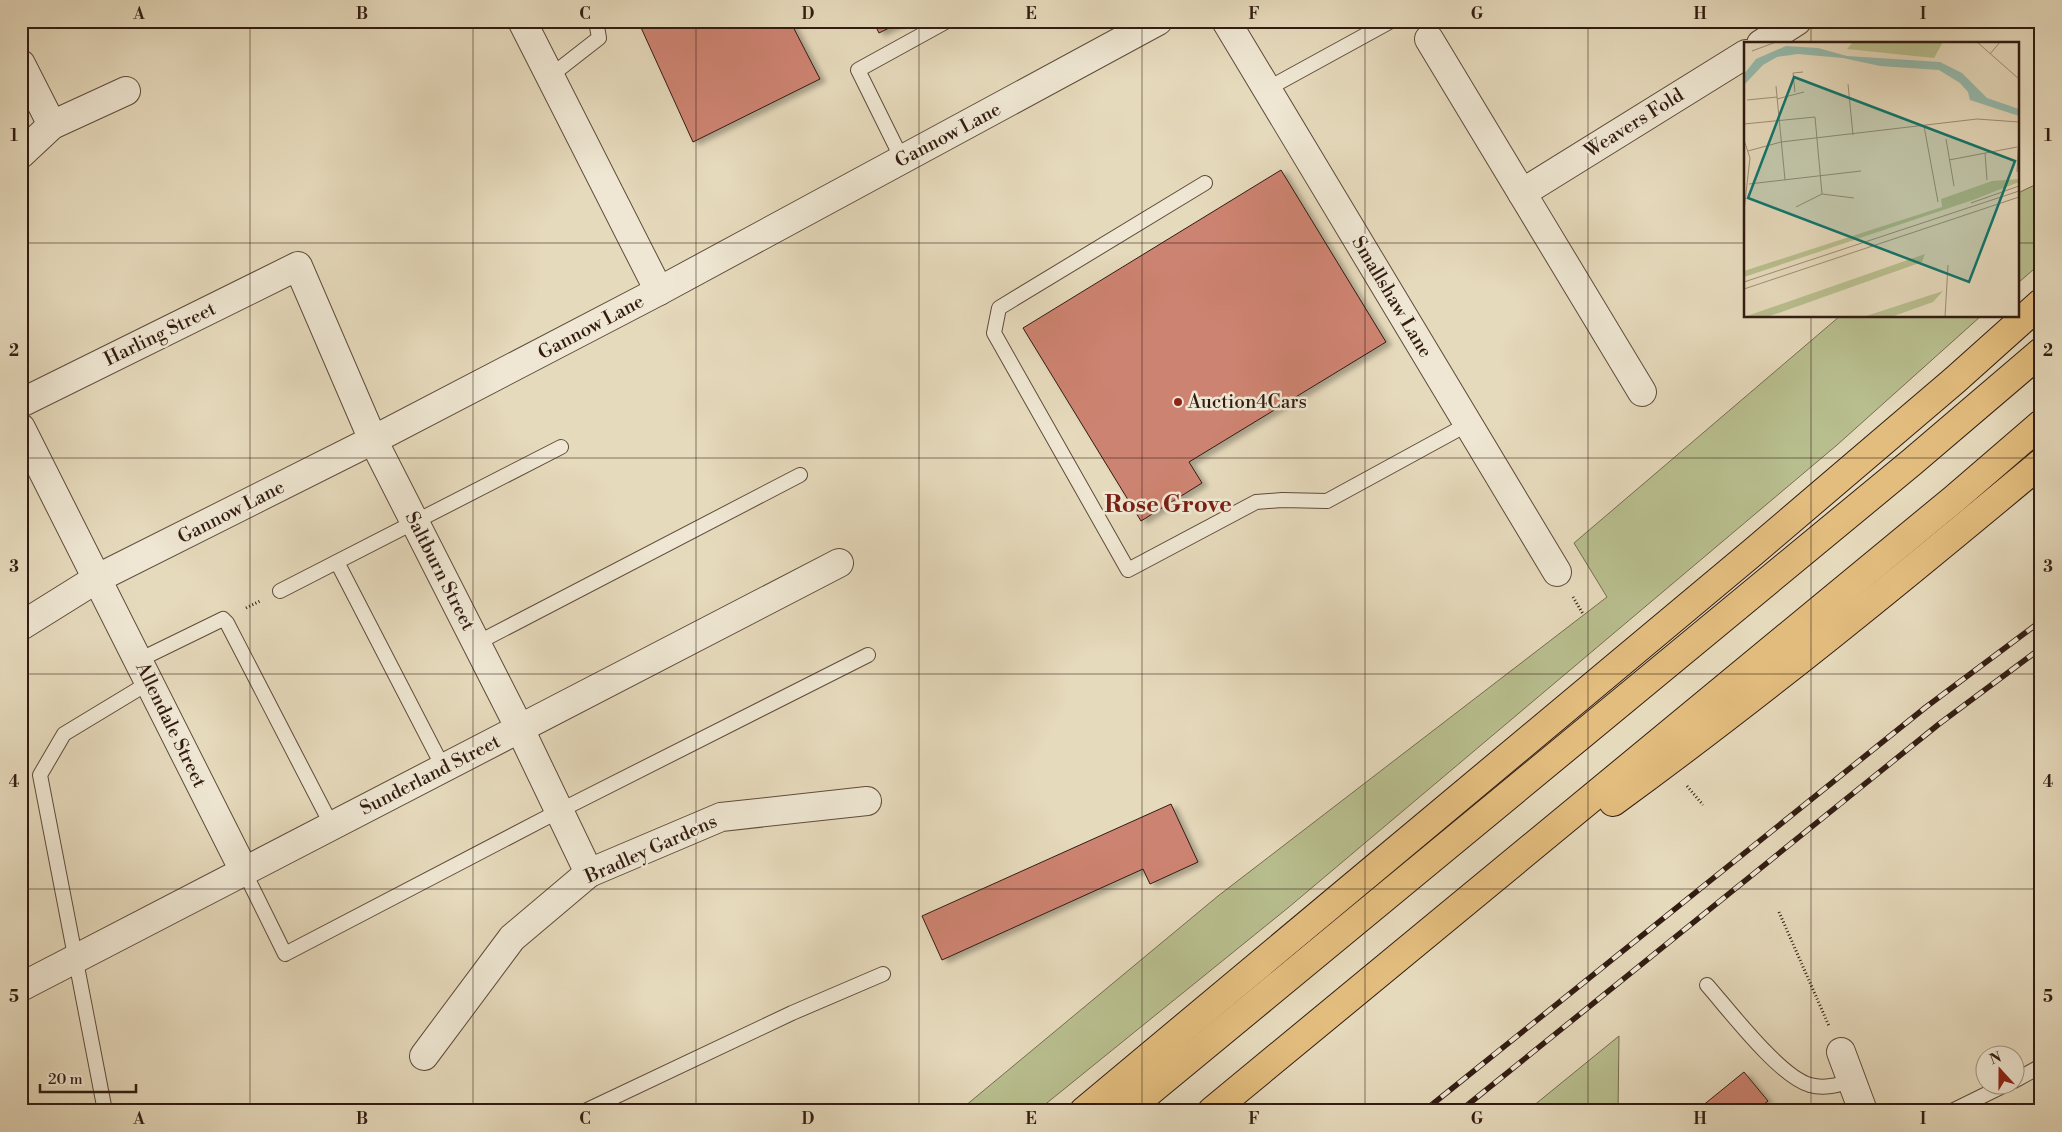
<svg xmlns="http://www.w3.org/2000/svg" width="2062" height="1132" font-family="'Libre Bodoni',serif">
	<defs>
		<filter id="shadow"><feDropShadow dx="5.5" dy="3" stdDeviation="2.5" flood-color="#0004"/></filter>
	</defs>
	<rect width="100%" height="100%" fill="#e6dabc"/>
	<filter id="stains"><feTurbulence type="fractalNoise" baseFrequency=".004" numOctaves="4"/><feColorMatrix values="0 0 0 0 .2 0 0 0 0 .09 0 0 0 0 .02 0 0 0 .5 -.17"/></filter>
	<radialGradient id="worn" r=".72"><stop offset=".6" stop-color="#630" stop-opacity="0"/><stop offset="1" stop-color="#630" stop-opacity=".3"/></radialGradient>
	<g fill="#b8be8e" stroke="#756d50">
		<polygon points="2041,182 2041,263 2018,283 2018,193"/>
		<polygon points="1840,316 1981,316 1837,445 1289,907 1037,1111 959,1111 1218,896 1607,597 1574,543"/>
		<polygon points="1619,1036 1618,1111 1527,1111"/>
	</g>
	<g fill="#cd8371" stroke="#321c12" filter="url(#shadow)">
		<polygon points="638,21 790,21 820,79 693,142"/>
		<polygon points="873,21 903,21 879,33"/>
		<polygon points="1281,170 1386,342 1189,462 1202,483 1141,521 1023,328"/>
		<polygon points="1171,804 1198,862 1150,884 1143,869 942,960 922,916"/>
		<polygon points="1744,1072 1768,1101 1755,1111 1696,1111"/>
	</g>
	<g fill="none" stroke-linecap="round" stroke-linejoin="round">
		<defs>
			<g id="lane">
				<polyline points="549,77 599,38 596,21"/>
				<polyline points="1267,89 1391,21"/>
				<polyline points="902,159 858,70 947,21"/>
				<polyline points="1205,183 999,308 994,333 1128,570 1256,502 1282,500 1327,501 1468,424"/>
				<polyline points="337,562 444,769"/>
				<polyline points="280,591 561,447"/>
				<polyline points="477,643 800,475"/>
				<polyline points="139,660 223,619 227,623 332,826"/>
				<polyline points="244,871 285,954 559,811 868,655"/>
				<path d="M1707,985C1729,1010 1780,1077 1810,1085C1824,1089 1838,1085 1852,1081"/>
				<polyline points="2014,1081 2041,1066"/>
				<polyline points="105,1111 40,775 64,734 150,682"/>
				<polyline points="585,1111 792,1013 883,974"/>
				<polyline points="1952,1111 2007,1084"/>
			</g>
			<g id="street">
				<polyline points="522,21 659,291"/>
				<polyline points="1226,21 1557,572"/>
				<polyline points="1429,39 1642,392"/>
				<polyline points="1761,44 1797,21"/>
				<polyline points="21,64 52,125"/>
				<polyline points="21,154 52,125 126,91"/>
				<polyline points="1522,193 1746,54"/>
				<polyline points="21,403 298,266 373,440 520,729 589,873"/>
				<polyline points="21,428 244,871"/>
				<polyline points="21,626 98,578 373,440 659,291 1158,21"/>
				<polyline points="21,987 839,563"/>
				<polyline points="1841,1052 1863,1111"/>
				<polyline points="424,1056 512,938 589,873 721,817 867,801"/>
			</g>
			<g id="highway">
				<path d="M1613,802C1760,695 1901,580 2041,463"/>
				<polyline points="1084,1111 1752,553 1955,380 2041,303"/>
				<polyline points="1126,1111 1912,462 2041,352"/>
				<polyline points="1212,1111 1954,499 2041,424"/>
			</g>
		</defs>
		<use href="#lane" stroke="#5f4c3c" stroke-width="16"/>
		<use href="#street" stroke="#5f4c3c" stroke-width="30"/>
		<use href="#highway" stroke="#321c12" stroke-width="30"/>
		<g stroke="#321c12" stroke-width="3" stroke-dasharray="1 2.5" stroke-linecap="butt">
			<polyline points="1573,597 1583,614"/>
			<polyline points="246,608 260,601"/>
			<polyline points="1687,786 1703,805"/>
			<polyline points="1779,912 1829,1026"/>
		</g>
		<use href="#lane" stroke="#efe7d3" stroke-width="14"/>
		<use href="#street" stroke="#efe7d3" stroke-width="28"/>
		<use href="#highway" stroke="#e3bd7e" stroke-width="28"/>
		<defs>
			<g id="rail">
				<polyline points="1424,1111 1926,707 2041,621"/>
				<polyline points="1460,1111 1939,724 2041,648"/>
			</g>
		</defs>
		<use href="#rail" stroke="#321c12" stroke-width="5.5"/>
		<use href="#rail" stroke="#efe7d3" stroke-width="4" stroke-dasharray="11" stroke-linecap="butt"/>
	</g>
	<path fill="none" stroke="#321c12" stroke-width="1" stroke-opacity="0.55" d="M250,21V1111M473,21V1111M696,21V1111M919,21V1111M1142,21V1111M1365,21V1111M1588,21V1111M1811,21V44M21,243H1746M2018,243H2041M1811,316V1111M21,458H2041M21,674H2041M21,889H2041"/>
	<circle fill="#8f2418" stroke="#efe7d3" stroke-width="2" cx="1178" cy="402" r="5"/>
	<g text-anchor="middle" dominant-baseline="central" stroke-width="5" stroke-linejoin="round" paint-order="stroke">
		<g font-size="19" fill="#321c12" stroke="#efe7d3">
			<text transform="translate(1634 123) rotate(-32)">Weavers Fold</text>
			<text transform="translate(948 135) rotate(-28)">Gannow Lane</text>
			<text transform="translate(1392 297) rotate(59)">Smallshaw Lane</text>
			<text transform="translate(591 327) rotate(-28)">Gannow Lane</text>
			<text transform="translate(160 334) rotate(-26)">Harling Street</text>
			<text transform="translate(231 512) rotate(-27)">Gannow Lane</text>
			<text transform="translate(440 571) rotate(63)">Saltburn Street</text>
			<text transform="translate(171 725) rotate(64)">Allendale Street</text>
			<text transform="translate(430 775) rotate(-27)">Sunderland Street</text>
			<text transform="translate(651 849) rotate(-24)">Bradley Gardens</text>
		</g>
		<g font-size="19" fill="#321c12" stroke="#efe7d3" text-anchor="start">
			<text x="1188" y="402">Auction4Cars</text>
		</g>
		<g font-size="24" font-weight="bold" fill="#7a1f14" stroke="#efe7d3">
			<text x="1168" y="505">Rose Grove</text>
		</g>
	</g>
	<g transform="translate(1744 42)">
		<rect width="275" height="275" fill="#e6dabc"/>
		<path d="M109,0H199L190,16L103,7ZM275,137V140L229,158L0,235V229L198,165L197,157L248,139ZM181,212L178,220L26,274L0,275ZM199,249L189,260L147,275H119Z" fill="#b8be8e"/>
		<path d="M42,4L74,6L103,14L196,20L218,31L243,56L275,67V74L226,58L224,50L216,41L195,28L136,24L99,16L54,12L33,15L19,23L0,43V32L12,17Z" fill="#96bbae"/>
		<path fill="none" stroke="#9e8e78" stroke-width="1" d="M233,0L275,37M8,9L32,0M246,12L256,0M104,42L109,93M32,44L41,138M51,50L49,31L59,30M33,57L60,50M3,58L33,55M0,82L71,75L78,152M180,84L194,160M202,97L210,144M0,98L6,116L0,169M4,109L37,100L233,77L275,80M241,111L243,138M205,118L273,105M273,130L275,93M5,142L117,129M227,161L275,144M52,165L78,152L110,156M0,240L275,149M0,247L275,155M201,275L204,223"/>
		<path fill="#0f766e" fill-opacity="0.15" stroke="#0f766e" stroke-width="2.5" d="M50,35L271,119L225,240L4,156Z"/>
		<rect width="275" height="275" fill="none" stroke="#321c12" stroke-width="2.5"/>
	</g>
	<rect width="2062" height="1132" fill="none" stroke="#e6dabc" stroke-width="55"/>
	<g transform="translate(2000 1070) rotate(339)"><circle r="24" fill="#efe7d3" stroke="#a39686"/>
	<path d="M0-4L9 19L0 12L-9 19Z" fill="#8f2418"/>
	<text y="-8" font-size="14" font-weight="bold" text-anchor="middle" fill="#321c12">N</text>
	</g>
	<path d="M40 1084v8h96v-8" fill="none" stroke="#321c12" stroke-width="2.5"/>
	<text x="48" y="1084" font-size="15" fill="#321c12" stroke="#efe7d3" stroke-width="4" paint-order="stroke">20 m</text>
	<rect x="28" y="28" width="2006" height="1076" fill="none" stroke="#321c12" stroke-width="2"/>
	<g font-size="16" text-anchor="middle" font-weight="bold" fill="#321c12">
		<text x="139" y="19">A</text>
		<text x="362" y="19">B</text>
		<text x="585" y="19">C</text>
		<text x="808" y="19">D</text>
		<text x="1031" y="19">E</text>
		<text x="1254" y="19">F</text>
		<text x="1477" y="19">G</text>
		<text x="1700" y="19">H</text>
		<text x="1923" y="19">I</text>
		<text x="14" y="141">1</text>
		<text x="2048" y="141">1</text>
		<text x="14" y="356">2</text>
		<text x="2048" y="356">2</text>
		<text x="14" y="572">3</text>
		<text x="2048" y="572">3</text>
		<text x="14" y="787">4</text>
		<text x="2048" y="787">4</text>
		<text x="14" y="1002">5</text>
		<text x="2048" y="1002">5</text>
		<text x="139" y="1124">A</text>
		<text x="362" y="1124">B</text>
		<text x="585" y="1124">C</text>
		<text x="808" y="1124">D</text>
		<text x="1031" y="1124">E</text>
		<text x="1254" y="1124">F</text>
		<text x="1477" y="1124">G</text>
		<text x="1700" y="1124">H</text>
		<text x="1923" y="1124">I</text>
	</g>
	<rect width="100%" height="100%" filter="url(#stains)"/>
	<rect width="100%" height="100%" fill="url(#worn)"/>
</svg>
